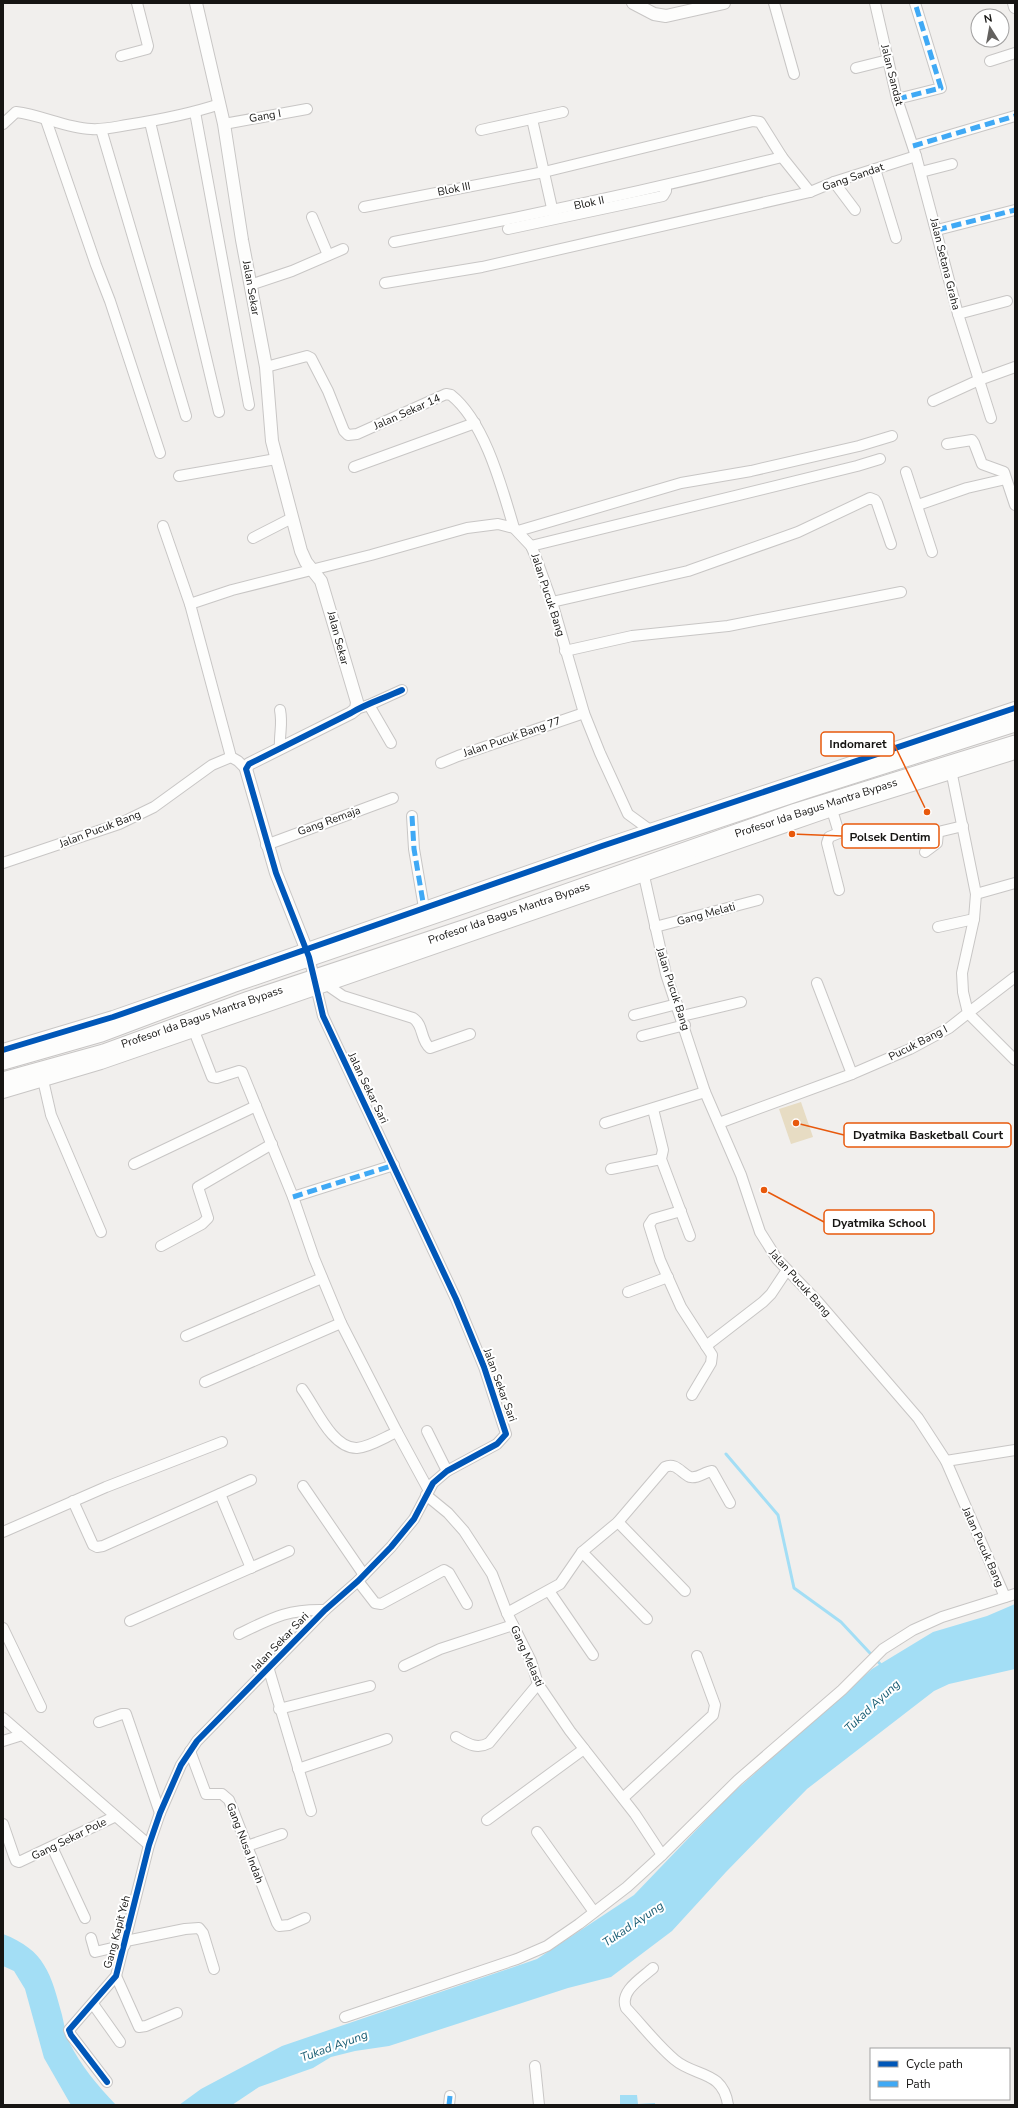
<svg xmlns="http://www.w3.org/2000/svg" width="1018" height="2108" font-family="'Nunito Sans',sans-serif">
	<rect width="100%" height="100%" fill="#f1efed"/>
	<polygon fill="#e7dcc3" points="801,1102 813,1137 791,1144 779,1109"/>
	<g fill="#a3def5">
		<polygon points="1015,1604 1015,1669 949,1684 934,1691 807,1789 726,1872 672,1931 611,1977 568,1988 389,2046 355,2051 331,2057 313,2068 259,2087 232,2105 179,2105 201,2089 282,2046 537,1959 634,1895 726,1799 872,1669 933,1632 987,1616"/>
		<path d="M3,1934C45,1950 51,1974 62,2015C64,2024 66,2034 69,2042C81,2066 98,2086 116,2105H71L44,2058L25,1989L14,1971L3,1966Z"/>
		<polygon points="620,2095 637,2095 638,2104 655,2103 655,2105 620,2105"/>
	</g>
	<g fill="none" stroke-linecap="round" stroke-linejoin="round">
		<polyline stroke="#a3def5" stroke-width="3" points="726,1454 778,1515 794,1588 841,1622 882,1666"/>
		<defs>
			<g id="minor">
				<polyline points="774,3 794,74"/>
				<polyline points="875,3 897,99 916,156 958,314 991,418"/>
				<polyline points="121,56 147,49 148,46 137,3"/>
				<polyline points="990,61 1015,53"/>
				<polyline points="856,68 888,60"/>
				<polyline points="897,99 941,88 915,3"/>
				<polyline points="195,112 249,405"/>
				<polyline points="532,119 554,217"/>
				<polyline points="46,120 96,265 110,301 160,453"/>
				<polyline points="150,122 219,412"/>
				<path d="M3,124L16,112C42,115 65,128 91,129C103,130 115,127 127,125C159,120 190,114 220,104"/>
				<polyline points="224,124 307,109"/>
				<polyline points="101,129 186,416"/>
				<polyline points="481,130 563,112"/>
				<polyline points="913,146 1015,116"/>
				<polyline points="875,169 896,238"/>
				<polyline points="921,172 952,164"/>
				<polyline points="834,182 855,210"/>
				<polyline points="364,207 544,172 753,121 760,122 782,157 810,192 834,182 916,156"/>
				<polyline points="312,217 328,255"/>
				<polyline points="508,229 663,196 666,191 666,186"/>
				<polyline points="937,230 1015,210"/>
				<path d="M394,242C524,217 654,189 782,157"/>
				<polyline points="385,283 482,267 810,192"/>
				<polyline points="250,285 292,271 343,249"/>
				<polyline points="958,314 1007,301"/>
				<path d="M266,367L307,356L311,358L328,391L344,431L348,435L357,434L446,394L451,395C485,422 502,488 514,528"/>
				<polyline points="933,401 979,380 1015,367"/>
				<polyline points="947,444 972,440 974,443 982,464 1004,472 1015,505"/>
				<polyline points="354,467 475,423"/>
				<polyline points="906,472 932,552"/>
				<polyline points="179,476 276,459"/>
				<polyline points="918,505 967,488 1006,479"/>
				<polyline points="163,526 190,604 231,757 238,761 246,769"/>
				<polyline points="518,531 681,483 751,471 859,446 892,436"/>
				<polyline points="253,538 292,518"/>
				<polyline points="531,546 857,466 880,459"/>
				<polyline points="552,602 688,571 798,532 870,498 875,500 877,503 891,544"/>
				<polyline points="190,604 232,590 371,555 467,528 498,524 514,528 531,546 535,555 552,602 584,713 600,753 628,814 650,830"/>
				<polyline points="565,651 632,636 728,626 901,592"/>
				<polyline points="369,705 391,743"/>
				<polyline points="356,709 369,705 402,690"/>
				<path d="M280,710C283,725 279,733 280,749"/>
				<polyline points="441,763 458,756 584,713"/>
				<polyline points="832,810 839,833 829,837 827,843 839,890"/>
				<polyline points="412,816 414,849 424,908"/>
				<polyline points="266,845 393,798"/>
				<polyline points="925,852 937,843 938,832 963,826"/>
				<polyline points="3,863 119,824 154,807 212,765 231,757"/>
				<polyline points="642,867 666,974 705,1092 741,1175 760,1232 777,1259 818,1302 918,1418 946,1461 1005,1597"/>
				<polyline points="976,894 1015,883"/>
				<polyline points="655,927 758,900"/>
				<polyline points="938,927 974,919"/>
				<polyline points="1015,977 968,1013 1015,1060"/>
				<polyline points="817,983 852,1074"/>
				<path d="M327,985L343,996L413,1018C424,1025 420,1040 430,1048L470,1034"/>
				<polyline points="634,1015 677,1004"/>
				<polyline points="682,1016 741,1002"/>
				<polyline points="194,1031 212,1077 217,1078 239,1071 242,1072 293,1197 314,1258 341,1323 397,1432 428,1489"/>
				<polyline points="642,1036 685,1025"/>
				<polyline points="43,1080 51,1115 101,1232"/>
				<polyline points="653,1109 663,1150 661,1159 690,1236"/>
				<polyline points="605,1123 705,1092"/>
				<polyline points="719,1123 852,1074 910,1049 949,1028 968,1013 963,992 962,973 974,919 976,894 950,765"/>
				<polyline points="134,1164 256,1106"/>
				<polyline points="611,1169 661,1159"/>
				<polyline points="293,1197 394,1165"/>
				<polyline points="681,1211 653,1219 649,1225 660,1260 681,1307 712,1355 711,1363 692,1395"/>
				<polyline points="161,1246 202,1224 208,1218 198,1187 272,1144"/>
				<polyline points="628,1292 668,1277"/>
				<polyline points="186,1336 322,1278"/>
				<polyline points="706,1346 763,1302 771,1294 787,1270"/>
				<polyline points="205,1382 341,1323"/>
				<path d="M302,1389C315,1406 332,1449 357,1448C370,1447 385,1437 397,1432"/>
				<polyline points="427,1431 447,1471"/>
				<polyline points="946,1461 1015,1450"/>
				<polyline points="303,1486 364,1575"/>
				<polyline points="220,1494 251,1568"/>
				<polyline points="426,1495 448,1513 464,1531 479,1554 492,1574 507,1613 531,1661 538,1684 570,1731 635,1814 662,1855"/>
				<polyline points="73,1501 93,1545 97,1547 103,1546 251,1480"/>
				<polyline points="618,1522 685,1591"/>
				<polyline points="3,1532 106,1487 222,1442"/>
				<polyline points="582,1552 647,1619"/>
				<polyline points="358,1581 375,1603 381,1604 444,1570 449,1573 467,1604"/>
				<polyline points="549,1591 593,1655"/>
				<path d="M507,1613L560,1584L582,1552L618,1522L665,1467C676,1462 681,1473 690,1477C698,1479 704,1472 712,1471L730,1503"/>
				<polyline points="130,1621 289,1551"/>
				<polyline points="3,1628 41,1707"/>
				<path d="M239,1634C272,1618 287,1609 325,1610"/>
				<polyline points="404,1666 440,1649 513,1625"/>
				<polyline points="269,1670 311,1811"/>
				<polyline points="279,1709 370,1686"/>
				<polyline points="3,1718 149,1845"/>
				<polyline points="99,1722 122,1714 126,1714 160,1813"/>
				<path d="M456,1737C467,1743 476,1750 489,1743L538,1684"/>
				<polyline points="3,1741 22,1735"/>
				<polyline points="190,1751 206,1794 222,1794 229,1800 277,1923 279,1926 289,1925 305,1918"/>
				<polyline points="298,1769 387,1739"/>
				<polyline points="623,1798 713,1715 715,1705 697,1656"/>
				<polyline points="487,1820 584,1749"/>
				<polyline points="3,1824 14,1856 16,1861 19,1862 114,1817"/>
				<polyline points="537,1832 594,1912"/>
				<polyline points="247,1846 282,1834"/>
				<polyline points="52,1847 85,1918"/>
				<polyline points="91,1938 95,1952 125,1945"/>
				<polyline points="126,1941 185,1929 199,1928 203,1933 214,1969"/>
				<path d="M653,1968C642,1978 619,1991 626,2008C642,2025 657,2045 675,2060C695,2077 723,2070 728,2105"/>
				<polyline points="116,1976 139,2027 146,2026 177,2013"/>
				<polyline points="93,2004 120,2042"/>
				<polyline points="345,2017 517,1959 547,1946 579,1924 627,1887 662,1855 738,1780 842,1690 883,1649 913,1630 942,1617 1015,1594"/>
				<polyline points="535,2066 539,2105"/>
				<polyline points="107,2082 71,2035 69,2030 116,1976 149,1845 160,1813 181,1765 197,1741 325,1610 358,1581 391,1547 414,1519 433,1483 447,1471 497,1444 506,1434 484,1367 456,1299 323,1016 309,957"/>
				<polyline points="449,2105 450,2096"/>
			</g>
			<g id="tertiary">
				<polyline points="196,3 224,124 242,240 266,367 272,441 301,551 306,562 321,581 357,702 356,709 351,713 249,764 246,769 276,873 309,956"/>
				<polyline points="633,3 654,14 666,16 724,3"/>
				<polyline points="1014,3 1015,7"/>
				<polyline points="3,1050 113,1017 602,846 1015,708"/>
				<polyline points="3,1092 101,1063 832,810 1015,753"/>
			</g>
			<g id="trunk">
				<polyline points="3,1061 101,1033 232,984 544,877 805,790 1015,723"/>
				<polyline points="3,1081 104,1053 249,1000 469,927 796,812 1015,744"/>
			</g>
		</defs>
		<use href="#minor" stroke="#c8c6c5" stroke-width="12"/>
		<use href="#tertiary" stroke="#c8c6c5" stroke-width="14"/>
		<use href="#trunk" stroke="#c8c6c5" stroke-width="19"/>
		<use href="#minor" stroke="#fdfdfc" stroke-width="10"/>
		<use href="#tertiary" stroke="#fdfdfc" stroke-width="12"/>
		<use href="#trunk" stroke="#fdfdfc" stroke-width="17"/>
		<g stroke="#3fa9f5" stroke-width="5" stroke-dasharray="10 5" stroke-linecap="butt">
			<polyline points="897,99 941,88 915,3"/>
			<polyline points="913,146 1015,116"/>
			<polyline points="937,230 1015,210"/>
			<polyline points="412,816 414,849 424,908"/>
			<polyline points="293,1197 394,1165"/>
			<polyline points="449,2105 450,2096"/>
		</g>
		<defs>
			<g id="cycleway">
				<polyline points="3,1050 113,1017 602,846 1015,708"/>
				<path d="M107,2082L71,2035L69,2030L116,1976L149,1845L160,1813L181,1765L197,1741L325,1610L358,1581L391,1547L414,1519L433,1483L447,1471L497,1444L506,1434L484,1367L456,1299L323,1016L309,957L276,873L246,769L249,764L351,713C365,704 385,698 402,690"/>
			</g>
		</defs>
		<use href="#cycleway" stroke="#fff" stroke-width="8"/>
		<use href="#cycleway" stroke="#0057b8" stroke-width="6"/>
	</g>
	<g text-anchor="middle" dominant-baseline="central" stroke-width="4" stroke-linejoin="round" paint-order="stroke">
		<g font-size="11" fill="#161513" stroke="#fff">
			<text transform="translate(892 75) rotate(76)">Jalan Sandat</text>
			<text transform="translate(265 116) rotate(-10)">Gang I</text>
			<text transform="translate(853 177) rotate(-19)">Gang Sandat</text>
			<text transform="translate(454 189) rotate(-11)">Blok III</text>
			<text transform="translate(589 203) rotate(-12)">Blok II</text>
			<text transform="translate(945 264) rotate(76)">Jalan Setana Graha</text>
			<text transform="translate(251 288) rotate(80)">Jalan Sekar</text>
			<text transform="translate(407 412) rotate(-24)">Jalan Sekar 14</text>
			<text transform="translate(548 595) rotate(72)">Jalan Pucuk Bang</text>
			<text transform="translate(338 638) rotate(75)">Jalan Sekar</text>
			<text transform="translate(512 737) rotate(-19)">Jalan Pucuk Bang 77</text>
			<text transform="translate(816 808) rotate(-18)">Profesor Ida Bagus Mantra Bypass</text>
			<text transform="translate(329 821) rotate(-20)">Gang Remaja</text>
			<text transform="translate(100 829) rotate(-21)">Jalan Pucuk Bang</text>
			<text transform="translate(509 913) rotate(-19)">Profesor Ida Bagus Mantra Bypass</text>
			<text transform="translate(706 914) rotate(-15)">Gang Melati</text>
			<text transform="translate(673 989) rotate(72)">Jalan Pucuk Bang</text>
			<text transform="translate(202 1017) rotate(-19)">Profesor Ida Bagus Mantra Bypass</text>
			<text transform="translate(918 1043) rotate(-27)">Pucuk Bang I</text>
			<text transform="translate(368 1088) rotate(64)">Jalan Sekar Sari</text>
			<text transform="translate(800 1283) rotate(48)">Jalan Pucuk Bang</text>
			<text transform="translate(500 1385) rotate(70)">Jalan Sekar Sari</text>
			<text transform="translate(983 1547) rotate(66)">Jalan Pucuk Bang</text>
			<text transform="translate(280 1642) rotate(-46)">Jalan Sekar Sari</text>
			<text transform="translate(527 1656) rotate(66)">Gang Melasti</text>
			<text transform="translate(69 1839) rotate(-26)">Gang Sekar Pole</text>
			<text transform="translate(245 1843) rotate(69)">Gang Nusa Indah</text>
			<text transform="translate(117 1932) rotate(-75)">Gang Kapit Yeh</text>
		</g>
		<g font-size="12" font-style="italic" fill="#175c73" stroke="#fff">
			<text transform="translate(872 1706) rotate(-43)">Tukad Ayung</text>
			<text transform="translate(633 1924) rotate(-34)">Tukad Ayung</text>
			<text transform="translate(334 2046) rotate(-20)">Tukad Ayung</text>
		</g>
	</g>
	<path fill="none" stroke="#e8590c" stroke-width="1.5" d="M927 812L894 744M792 834L842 836M796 1123L844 1135M764 1190L824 1222"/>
	<g fill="#e8590c" stroke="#fff" stroke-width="1.5">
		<circle cx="927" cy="812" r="4"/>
		<circle cx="792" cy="834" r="4"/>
		<circle cx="796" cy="1123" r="4"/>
		<circle cx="764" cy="1190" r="4"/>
	</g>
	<g fill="#fff" stroke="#e8590c" stroke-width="1.5">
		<rect x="821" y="732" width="73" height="24" rx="4"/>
		<rect x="842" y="824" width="97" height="24" rx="4"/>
		<rect x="844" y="1123" width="167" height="24" rx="4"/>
		<rect x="824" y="1210" width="110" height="24" rx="4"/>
	</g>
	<g font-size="12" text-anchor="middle" font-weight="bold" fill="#161513">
		<text x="858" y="748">Indomaret</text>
		<text x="890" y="841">Polsek Dentim</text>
		<text x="928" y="1139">Dyatmika Basketball Court</text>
		<text x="879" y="1227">Dyatmika School</text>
	</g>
	<rect width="1018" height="2108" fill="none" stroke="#161513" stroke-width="8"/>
	<rect x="870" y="2048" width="140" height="52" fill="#ffffff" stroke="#a2a1a1"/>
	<rect x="878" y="2061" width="20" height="6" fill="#0057b8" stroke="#a2a1a1"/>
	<text x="906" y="2068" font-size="12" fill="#161513">Cycle path</text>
	<rect x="878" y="2081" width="20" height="6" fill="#3fa9f5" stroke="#a2a1a1"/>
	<text x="906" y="2088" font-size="12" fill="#161513">Path</text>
	<g transform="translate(990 28) rotate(349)"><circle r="19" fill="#ffffff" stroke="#a2a1a1"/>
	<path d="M0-3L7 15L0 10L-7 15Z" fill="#63615f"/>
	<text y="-6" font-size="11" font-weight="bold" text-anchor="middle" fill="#161513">N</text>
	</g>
</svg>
